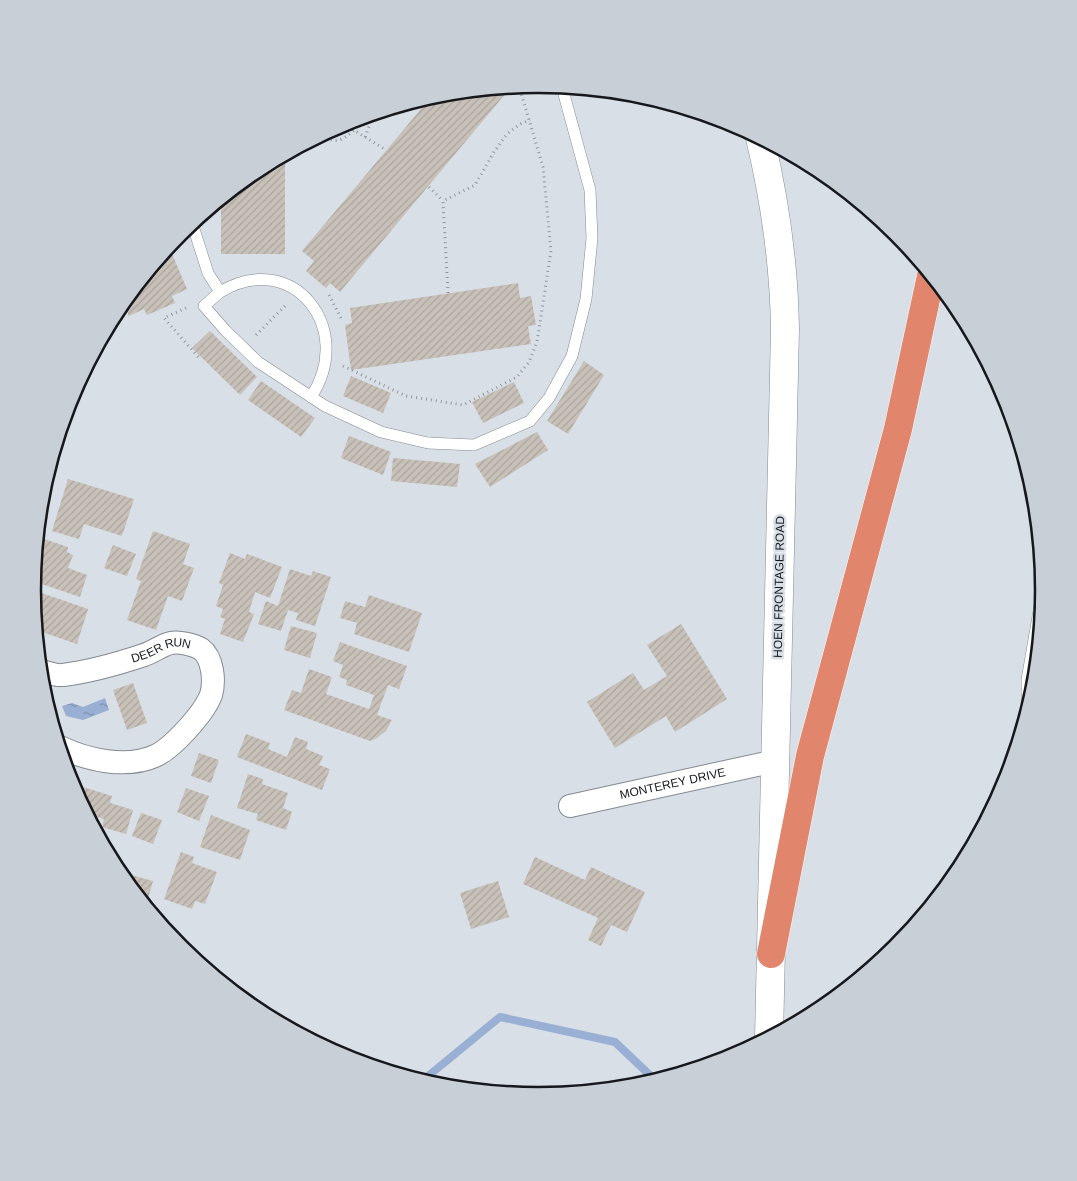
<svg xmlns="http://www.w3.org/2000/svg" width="1077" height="1181" font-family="Helvetica,sans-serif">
	<defs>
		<pattern id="water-ripples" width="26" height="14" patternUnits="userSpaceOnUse" patternTransform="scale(1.25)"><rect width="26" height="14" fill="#9aafd4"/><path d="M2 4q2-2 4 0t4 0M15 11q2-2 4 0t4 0" fill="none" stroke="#7d8dab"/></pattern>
		<pattern id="building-hatch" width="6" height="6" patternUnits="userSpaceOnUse" patternTransform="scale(1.25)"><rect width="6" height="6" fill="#c8c1b9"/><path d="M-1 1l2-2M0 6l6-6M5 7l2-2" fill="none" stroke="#aba59e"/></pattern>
	</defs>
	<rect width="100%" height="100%" fill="#d8dfe7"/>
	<polygon fill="url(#water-ripples)" points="105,698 109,710 83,720 66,716 62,706 72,703 83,707"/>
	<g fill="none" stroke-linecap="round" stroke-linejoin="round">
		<polyline stroke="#9aafd4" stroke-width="8" points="422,1081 500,1017 615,1042 656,1081"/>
	</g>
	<g fill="url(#building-hatch)">
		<polygon points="511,87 340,292 330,283 326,288 306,271 314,261 302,251 431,97"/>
		<polygon points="285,155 285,254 221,254 221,199 258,170"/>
		<polygon points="169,247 187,289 172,296 175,303 147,315 144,309 129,316 123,303"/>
		<polygon points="518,283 520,298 531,296 536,325 528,326 531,344 351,370 345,325 352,323 350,308"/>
		<polygon points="210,331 257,377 240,395 192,348"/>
		<polygon points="584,361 604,375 568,434 547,421"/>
		<polygon points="351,376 391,393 383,413 343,396"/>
		<polygon points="261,381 315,418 301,437 248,400"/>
		<polygon points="514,382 524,403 483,423 472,402"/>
		<polygon points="537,432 548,450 490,487 475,464"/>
		<polygon points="349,436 391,452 383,475 341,458"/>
		<polygon points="393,458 460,464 457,487 391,481"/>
		<polygon points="68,479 134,499 122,536 84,524 79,539 52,531"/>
		<polygon points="153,531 190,544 183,564 194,568 182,601 168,596 156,630 127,620 141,581 136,579"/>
		<polygon points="38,537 68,547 67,552 73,555 68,568 87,575 80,597 33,581"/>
		<polygon points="113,545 136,554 127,576 104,568"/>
		<polygon points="230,553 245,559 247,554 282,567 270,598 255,592 249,612 254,614 243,642 220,634 225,619 220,617 223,609 216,606 223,585 219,583"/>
		<polygon points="290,569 311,576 313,571 331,577 315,626 296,620 298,613 288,610 281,631 258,624 266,601 278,606"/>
		<polygon points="33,590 88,609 77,644 36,630"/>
		<polygon points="369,595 422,613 409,652 354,634 357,623 340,618 345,601 365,607"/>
		<polygon points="681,624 727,699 675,732 666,716 615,748 587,702 633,673 644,690 667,676 647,645"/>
		<polygon points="291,626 317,633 310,658 284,650"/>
		<polygon points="340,642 407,666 399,689 388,685 377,715 392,720 386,731 377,738 370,741 284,710 292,690 301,693 309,669 332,677 326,694 369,709 374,695 346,685 347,680 339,677 343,665 333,661"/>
		<polygon points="133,683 147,723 127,730 113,690"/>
		<polygon points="246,734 270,743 268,749 287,757 295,737 308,742 306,749 323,756 319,765 330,769 322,790 237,757"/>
		<polygon points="199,753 219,760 211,783 191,776"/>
		<polygon points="248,774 263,779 262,784 288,793 283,808 292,812 286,830 256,820 258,814 237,808"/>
		<polygon points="83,787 112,796 110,803 133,810 126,834 102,827 104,819 87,814 79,800"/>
		<polygon points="186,788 209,796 199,821 177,812"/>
		<polygon points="141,813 162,820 153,844 132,836"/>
		<polygon points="211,815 250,830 240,860 200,847"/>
		<polygon points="181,852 194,857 192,863 217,872 205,904 195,901 192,909 164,899"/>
		<polygon points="535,857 585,880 591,867 645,892 627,932 611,925 601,946 588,940 598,918 523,884"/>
		<polygon points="117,871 153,881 146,906 118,871"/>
		<polygon points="498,881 509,917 471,929 460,893"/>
	</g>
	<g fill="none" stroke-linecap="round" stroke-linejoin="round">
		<defs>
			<g id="service">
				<polyline points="192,223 208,273 220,292 204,306 225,330 258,362 325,406 381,432 428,443 474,445 530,421 549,398 572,356 586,299 592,238 590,190 562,87"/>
				<path d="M220,292C293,248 356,329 311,397"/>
				<polyline points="1022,731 1027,706 1027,680 1044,582"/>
			</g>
			<g id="minor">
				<path id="s1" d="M40,671C47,672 56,676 63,675C87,672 120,663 144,655C153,652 162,645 171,643C179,641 194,645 201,649C213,658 215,681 211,695C204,713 173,748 155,756C126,769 87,760 60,747"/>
				<path id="s2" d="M570,806L775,761"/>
			</g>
			<path id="tertiary" d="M760,138C775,201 784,264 785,329L769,1038"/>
			<polyline id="motorway" points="771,954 810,756 898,429 931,276"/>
		</defs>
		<use href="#service" stroke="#848a91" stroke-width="12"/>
		<use href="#minor" stroke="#848a91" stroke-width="24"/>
		<use href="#tertiary" stroke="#848a91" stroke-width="29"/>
		<use href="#motorway" stroke="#fff" stroke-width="29"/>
		<g stroke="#91969c" stroke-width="3" stroke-dasharray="1 4" stroke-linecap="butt">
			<polyline points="375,114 380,112"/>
			<polyline points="344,124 386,150"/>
			<path d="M322,135C334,145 344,140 354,130"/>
			<polyline points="365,137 370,124 370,115"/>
			<polyline points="429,187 443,201"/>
			<polyline points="448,293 443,201 475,185 494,152 507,134 520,124 530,120"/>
			<polyline points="329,295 341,318"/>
			<polyline points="186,308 164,318 201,360"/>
			<polyline points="256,335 285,306"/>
			<polyline points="343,366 406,396 463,405 517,377 529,362 537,342 551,251 543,167 519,86"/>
		</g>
		<use href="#service" stroke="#fff" stroke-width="11"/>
		<use href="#minor" stroke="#fff" stroke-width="22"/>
		<use href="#tertiary" stroke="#fff" stroke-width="28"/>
		<use href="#motorway" stroke="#e1856c" stroke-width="28"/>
	</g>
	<g text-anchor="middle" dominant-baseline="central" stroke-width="5" stroke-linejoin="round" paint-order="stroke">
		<g font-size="12" fill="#16181b" stroke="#d8dfe7">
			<text transform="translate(779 587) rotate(-89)">HOEN FRONTAGE ROAD</text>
			<text stroke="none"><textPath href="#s1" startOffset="125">DEER RUN</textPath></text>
			<text stroke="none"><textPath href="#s2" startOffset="105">MONTEREY DRIVE</textPath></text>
		</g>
	</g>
	<path d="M0 0H1077V1181H0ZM41 590a497 497 0 1 1 994 0a497 497 0 1 1-994 0Z" fill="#c8cfd7" fill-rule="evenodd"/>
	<path fill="none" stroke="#16181b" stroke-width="2.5" d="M41 590a497 497 0 1 1 994 0a497 497 0 1 1-994 0Z"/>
</svg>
